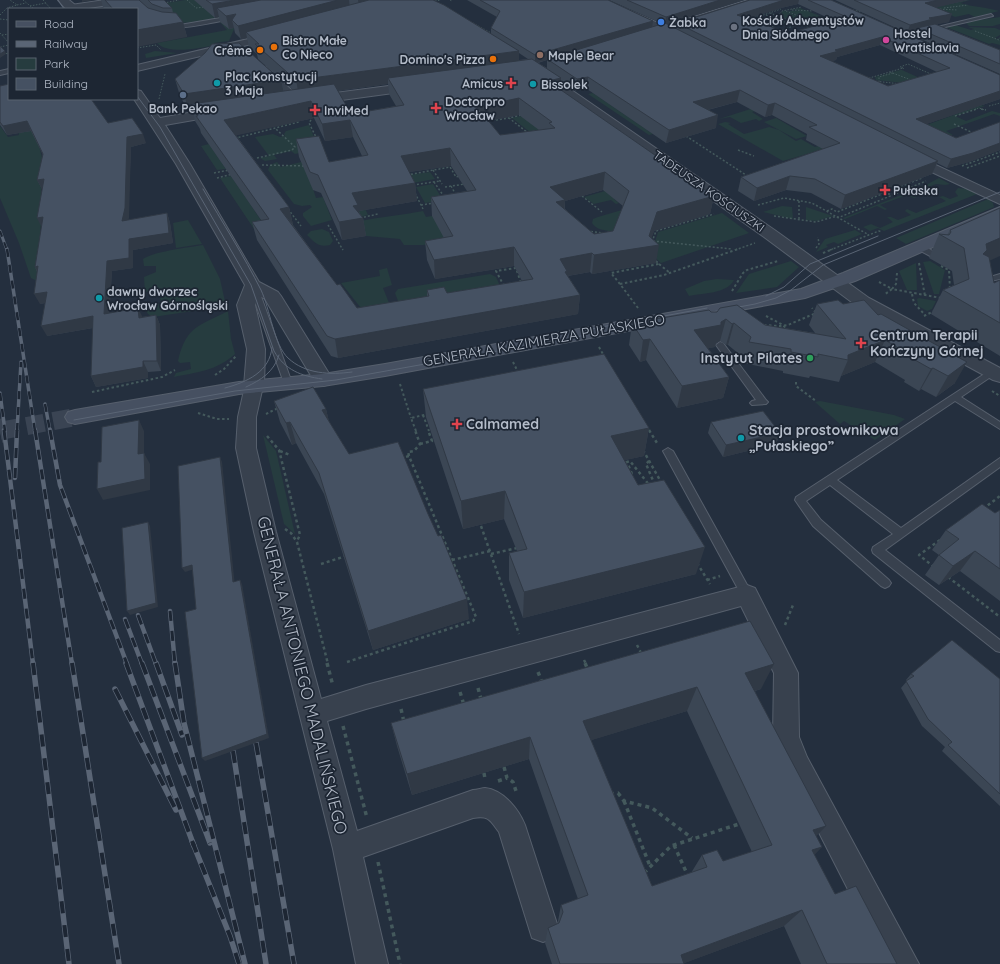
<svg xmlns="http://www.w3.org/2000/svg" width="1000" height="964" font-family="Quicksand,sans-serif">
	<rect width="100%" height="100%" fill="#242f3e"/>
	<g fill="#263c3f">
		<path d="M185,0H304C281,5 179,30 163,21C157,18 152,11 148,6Z"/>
		<path d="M920,0H970L960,3C973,7 986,7 999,11L975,17L969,14L955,17Z"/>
		<polygon points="800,8 825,18 819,20 826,23 834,23 816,23 811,21 813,19 807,19 787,11 806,11 792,10"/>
		<path d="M783,11H785L809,21C799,24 789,21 780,15Z"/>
		<polygon points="1000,17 1000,24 993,26 969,26 965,22"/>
		<path d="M219,21L237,22L229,41L214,43L215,45C201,48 168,55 157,43L227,30Z"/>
		<polygon points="955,25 971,30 974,29 968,27 995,28 1000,30 1000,35 995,38 997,39 1000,37 1000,39 998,39 1000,40 1000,45 992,43 989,44 946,27"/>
		<polygon points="155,51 177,53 146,58 145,54"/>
		<polygon points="900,70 902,70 924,80 917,82 907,79 921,85 876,80 875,77"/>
		<polygon points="593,93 653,134 649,135 588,94"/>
		<polygon points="12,100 33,123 43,161 41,195 45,200 40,232 46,234 39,282 31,278 19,243 0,198 0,126 8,137 19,135"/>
		<polygon points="791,102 752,112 763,119 759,121 756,119 741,123 730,117 719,119 760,106"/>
		<polygon points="981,105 985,106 955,116 966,121 992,111 1000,113 1000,116 994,114 960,126 956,125 958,127 946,131 953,135 950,135 928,125 910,131"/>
		<polygon points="526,115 542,132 536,137 512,118"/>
		<polygon points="776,118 807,136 796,139 764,122"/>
		<polygon points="725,122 731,123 728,124 744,134 769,127 779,130 796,141 801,139 815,147 837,140 861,138 783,161 718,124"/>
		<polygon points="309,125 319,149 295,154 291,151 274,155 277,159 265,161 260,158 269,156 255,137 273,134 280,137 285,136 284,134 286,131"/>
		<polygon points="209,144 226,169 217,170 201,146"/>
		<polygon points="277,162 281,167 301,162 320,166 357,191 368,215 360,217 311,183 316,198 323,197 332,220 311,226 303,216 303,213 312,207 310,205 302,206 294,204 268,170 270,165"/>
		<polygon points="430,172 435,179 413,183 409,175"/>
		<polygon points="231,176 269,232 258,235 220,178"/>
		<polygon points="939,178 950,184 945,185 936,184 910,194 917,197 914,198 907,195 880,205 887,209 885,210 877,206 845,219 843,218 924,186"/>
		<polygon points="433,184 443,200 425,203 416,187"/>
		<polygon points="619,187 614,199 619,203 616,204 611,200 594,204 584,197"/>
		<polygon points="958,188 969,189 977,194 884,231 878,228 870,231 863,227 871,224 880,228 893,222 887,217 891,217 898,220 911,215 905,211 907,209 916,213 946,201 939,197 943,196 950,199 958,196 955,192"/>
		<polygon points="988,199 993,203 994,207 906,244 896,238"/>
		<polygon points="782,206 792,207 793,219 763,212"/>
		<path d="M632,207L637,212L618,218L613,232C605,230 596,230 592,223L593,219L598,217Z"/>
		<polygon points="806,207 833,216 816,221 806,220"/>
		<path d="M423,211L426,217L432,216L490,233L423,245H404L400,239L366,236L359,224L360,221C381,217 402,215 423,211Z"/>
		<polygon points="722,213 749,233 661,263 651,254 658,232"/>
		<polygon points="188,220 202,244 176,248 173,223"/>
		<path d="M322,229L329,232L333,241L330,245C319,248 314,242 307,235L311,231Z"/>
		<polygon points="855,230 862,234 838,244 834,242 826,245 828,247 816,252 825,239"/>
		<path d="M203,245L220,279L226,306L153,317C148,315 146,312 145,307L161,303L159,291L145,292L144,277L156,272V266H144L143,259C152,252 190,247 203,245Z"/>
		<polygon points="791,261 799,267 777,287 736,293 749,274"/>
		<polygon points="930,261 945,270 939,294 934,294 923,262"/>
		<polygon points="916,263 917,290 907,290 899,271"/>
		<polygon points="387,268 392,285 383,288 393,313 369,318 341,283 380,276 379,270"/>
		<polygon points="490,274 496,277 504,295 401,309 395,293 398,289"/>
		<path d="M717,279L734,280C727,294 702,293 689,296L685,289L704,281Z"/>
		<polygon points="919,298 936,301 932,309 927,311 918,306 917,299"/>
		<path d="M228,311L231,339L235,354C216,371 198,372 174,377L176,373L191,369L190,362L180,363L178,361C186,326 199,326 228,311Z"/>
		<polygon points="820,401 894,415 905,419 875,440 844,421 840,424 815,402"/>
		<polygon points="263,435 276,451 295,534 284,524"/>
	</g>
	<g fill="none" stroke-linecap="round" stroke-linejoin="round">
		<polyline stroke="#3a4453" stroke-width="18" stroke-dasharray="18 9" stroke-linecap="butt" points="0,431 75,417"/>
		<polyline stroke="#3a4453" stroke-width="24" stroke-dasharray="24 12" stroke-linecap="butt" points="0,431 5,430"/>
		<defs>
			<g id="service">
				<polygon points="991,14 993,16 902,37 900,36"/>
				<path d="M232,16L234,18C222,21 176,31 168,27Z"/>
				<polygon points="9,69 9,73 0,75 0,71"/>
				<polygon points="917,245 923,245 939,255 938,257 932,257 917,249"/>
				<path d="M1000,274V279C992,281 982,283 975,278L979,276L990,277Z"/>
				<polygon points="250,283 256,283 257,285 292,383 291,385 288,386 284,383 249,285"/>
				<polygon points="720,342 723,343 766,400 768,402 766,404 752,405 750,403 752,401 756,400 716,345"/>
				<polygon points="992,369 995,370 996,372 995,374 961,397 1000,422 1000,429 955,401 837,480 901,528 1000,458 1000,467 885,550 1000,640 1000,652 996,651 873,553 872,550 873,547 893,534 830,485 806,501 821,520 889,580 891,583 889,586 885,588 881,586 813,526 795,500 796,497"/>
				<polygon points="668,448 673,451 751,592 753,595 751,598 747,600 743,598 663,451"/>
			</g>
			<g id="minor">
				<polygon points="105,0 126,0 122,3 82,9 67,8 71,5"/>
				<polygon points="594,0 605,0 658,23 685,39 683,41 677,41 652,27"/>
				<polygon points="263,66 267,67 302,100 304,102 302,104 294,104 259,71 258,69"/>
				<polygon points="910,153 1000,195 1000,204 906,160 904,157 906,154"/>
				<path d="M254,380L260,382L263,386L256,417V448L276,532L321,699L366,685L747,585L755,588L798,673L799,737L807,757L919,964H886L785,766L773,737L774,673L741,606L366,709L327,721L357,831L473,790C477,790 482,788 485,788C504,790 519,810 525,825L558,927L554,938L543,942L532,938L499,832C490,820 489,815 473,818L363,857L388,964H356L333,849L254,532L236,448L238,417L245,386L248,382Z"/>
			</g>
			<g id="tertiary">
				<polygon points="58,0 69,0 80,9 66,9"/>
				<polygon points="748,0 763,0 761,2 647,38 639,38 638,36 639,34"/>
				<polygon points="278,32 282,33 283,35 282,37 137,71 137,65"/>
				<polygon points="537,68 541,69 776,231 869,298 1000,368 1000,382 993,380 857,306 764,237 533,73 531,71 533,69"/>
				<polygon points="419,82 423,83 425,86 423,89 312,104 308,103 306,100 308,97 312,96"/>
				<polygon points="137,90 141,91 160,118 222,107 226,108 228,111 226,114 222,115 165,125 190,164 259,282 278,292 281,296 333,380 330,384 323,386 316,384 265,299 258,295 255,305 265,349 264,386 261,391 254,392 247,391 244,386 247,349 237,305 245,285 176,164 134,99 137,99"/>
			</g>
			<polygon id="secondary" points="1000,207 1000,218 855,281 805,298 385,376 323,386 239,394 75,424 68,422 65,417 68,412 75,410 239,382 323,374 385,364 801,289 843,273"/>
		</defs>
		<use href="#service" stroke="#565f6c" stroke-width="2"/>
		<use href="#minor" stroke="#565f6c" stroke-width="2"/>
		<use href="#tertiary" stroke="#565f6c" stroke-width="2"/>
		<use href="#secondary" stroke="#565f6c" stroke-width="2"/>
		<g stroke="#44595c" stroke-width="1" stroke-dasharray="1.5 1.5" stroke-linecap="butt">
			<polyline points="23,0 34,9"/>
			<polyline points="43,0 51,9"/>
			<polyline points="187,0 196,8 205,7"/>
			<polyline points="450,0 452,1"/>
			<polyline points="435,1 441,0"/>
			<polyline points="164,3 179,0"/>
			<polyline points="17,5 26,3"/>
			<polyline points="30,6 46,3"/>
			<polyline points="944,8 968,5"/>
			<polyline points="937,9 958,10"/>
			<polyline points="792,10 813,11"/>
			<polyline points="853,10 864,12"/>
			<polyline points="786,11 821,25"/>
			<polyline points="770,13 811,28"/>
			<polyline points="0,15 7,8 17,5 10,0"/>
			<polyline points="766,15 795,25"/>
			<polyline points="0,19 9,20"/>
			<polyline points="746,21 781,9"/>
			<polyline points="473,23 493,34"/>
			<polyline points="755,23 778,16 782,11 802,7"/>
			<polyline points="769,28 787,22"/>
			<polyline points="778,31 810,21"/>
			<polyline points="975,31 999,40"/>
			<polyline points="0,33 9,43"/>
			<polyline points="2,35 9,34"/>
			<polyline points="0,47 9,45"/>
			<polyline points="137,48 156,45 161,50"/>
			<polyline points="0,55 9,53"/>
			<polyline points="903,68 900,67 908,64 933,75"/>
			<polyline points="890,72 911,80"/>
			<polyline points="866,79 903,68 904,69"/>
			<polyline points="874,81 901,84"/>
			<polyline points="879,82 879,77 893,73"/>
			<polyline points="159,99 165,74"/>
			<polyline points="989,106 1000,103"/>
			<polyline points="974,110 979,108 985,110"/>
		</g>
		<g stroke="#44595c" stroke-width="1.5" stroke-dasharray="2 2" stroke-linecap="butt">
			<polyline points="981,109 986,110"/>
			<polyline points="521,115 509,118 528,133"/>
			<polyline points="955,116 977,109"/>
			<polyline points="311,120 309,123 317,139"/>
			<polyline points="496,120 509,118"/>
			<polyline points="954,124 971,132"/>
			<polyline points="686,136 749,177"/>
			<polyline points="237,139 236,138 299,122 298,119"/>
			<polyline points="738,150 754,156"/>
			<polyline points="257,158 292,150 295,147 276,129"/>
			<polyline points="262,165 306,166"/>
			<polyline points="962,166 1000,152"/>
			<polyline points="967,168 1000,156"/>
			<polyline points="433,170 442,184"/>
			<polyline points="214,173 229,170"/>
			<polyline points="407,175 450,167 456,177 460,176"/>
			<polyline points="217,178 233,174"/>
			<polyline points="434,182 445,198"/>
			<polyline points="413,185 440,181"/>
			<polyline points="451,186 456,195"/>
			<polyline points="445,187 465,184"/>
			<polyline points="415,193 423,209"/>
			<polyline points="884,194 896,194"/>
			<polyline points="582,196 602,212"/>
			<polyline points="799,201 799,220"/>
			<polyline points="421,205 434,203"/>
			<polyline points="758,205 784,198 812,203 869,235"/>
			<polyline points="288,209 301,226"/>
			<polyline points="827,211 832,209 837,212 922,178"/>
			<polyline points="774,216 816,222 833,217 840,217 926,181"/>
			<polyline points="360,218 378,214"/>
			<polyline points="328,225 343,250"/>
			<polyline points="587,231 604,233"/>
			<polyline points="653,241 732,249"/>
			<polyline points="652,242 656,231 714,214"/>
			<polyline points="816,248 819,244 818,237"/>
			<polyline points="735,250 755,243"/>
			<polyline points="830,250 879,231 882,232"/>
		</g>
		<g stroke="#44595c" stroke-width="2" stroke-dasharray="2.5 2.5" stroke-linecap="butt">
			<polyline points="823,253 833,249"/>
			<polyline points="919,263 925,296"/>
			<polyline points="659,264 670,273"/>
			<polyline points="941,266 949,270 950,290"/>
			<polyline points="897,273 896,284 892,289 941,298"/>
			<polyline points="879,282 892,289 884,295"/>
			<polyline points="620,284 611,273 659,264 655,260"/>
			<polyline points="504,286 496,271 516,268 521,283"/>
			<polyline points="732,291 743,273 747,270 778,261"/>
			<polyline points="912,294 914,303 925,315"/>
			<polyline points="638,308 620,284 664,275 738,249"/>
			<polyline points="766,316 783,325 787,330"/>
			<polyline points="924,316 934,311"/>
			<polyline points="764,325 780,326 788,325 816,313 812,308"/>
			<polyline points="599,347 604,356"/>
			<polyline points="513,362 518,372"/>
			<polyline points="215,375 224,369 236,356"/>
			<polyline points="796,382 796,386 816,401"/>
			<polyline points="400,384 411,418"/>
			<polyline points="992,391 1000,396"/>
			<polyline points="92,392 162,377 175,370"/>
			<polyline points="198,413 217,419 229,419"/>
			<polyline points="266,414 278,408"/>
			<polyline points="423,415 429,431"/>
			<polyline points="647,427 650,431"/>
			<polyline points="416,431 411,418 428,414"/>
		</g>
		<g stroke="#44595c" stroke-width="2.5" stroke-dasharray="3 3" stroke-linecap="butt">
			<polyline points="649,430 657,443"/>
			<polyline points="267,436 279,450 300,535 297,541"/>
			<polyline points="420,444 432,441 428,430"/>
			<polyline points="643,450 661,482"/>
			<polyline points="280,451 290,455"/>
			<polyline points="409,456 408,452 414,451 420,444 415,430"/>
			<polyline points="649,461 646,464 655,485"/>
			<polyline points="632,474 627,462 630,461 650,486"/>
			<polyline points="983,509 1000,496"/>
			<polyline points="481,526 519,634"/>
			<polyline points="285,529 291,533 297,542 328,664"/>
			<polyline points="491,554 517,548"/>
			<polyline points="452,560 490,551"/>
			<polyline points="697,563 710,584"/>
			<polyline points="321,564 346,556"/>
			<polyline points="934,567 919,555 940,540"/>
			<polyline points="948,577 1000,617"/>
			<polyline points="707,580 720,576"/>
			<polyline points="785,625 793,605"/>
			<polyline points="637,645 642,655"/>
			<polyline points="584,660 586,664"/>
			<polyline points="347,662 473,621 476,617 409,456 402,458"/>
		</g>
		<g stroke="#44595c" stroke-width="3.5" stroke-dasharray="4 4" stroke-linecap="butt">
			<polyline points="327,663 333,686"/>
			<polyline points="585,663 588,670"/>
			<polyline points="538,672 542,682"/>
			<polyline points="478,688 481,699 479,699"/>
			<polyline points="460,692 464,705"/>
			<polyline points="401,709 404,722"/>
			<polyline points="343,726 367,818"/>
			<polyline points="504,767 507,778 513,782 517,794"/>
			<polyline points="484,773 485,779"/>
			<polyline points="498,781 507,778"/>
			<polyline points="610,794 618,793 624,801 652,808 692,838"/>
			<polyline points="624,801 650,866"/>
			<polyline points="674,845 688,876"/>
			<polyline points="378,862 400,964"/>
			<polyline points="644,873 671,846 739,824"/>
		</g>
		<use href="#service" fill="#38414e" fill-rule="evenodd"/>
		<use href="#minor" fill="#38414e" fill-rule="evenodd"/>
		<use href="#tertiary" fill="#38414e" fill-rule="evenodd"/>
		<use href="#secondary" fill="#465061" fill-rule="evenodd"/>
		<g stroke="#5a6575" stroke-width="1">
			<polyline points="58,0 64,9"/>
			<path d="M137,96L160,127L251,285L274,351C285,370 301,376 322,379"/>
			<path d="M203,189C222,222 244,256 261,290C270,309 274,345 288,358C305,374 330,375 352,372"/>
			<polyline points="766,296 784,287 810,264 878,236"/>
			<polyline points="701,314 755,304 776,298 791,290 823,265 1000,192"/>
			<polyline points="632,322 707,308"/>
			<polyline points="587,330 617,324"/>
			<path d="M246,387C261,380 274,372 279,355"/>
			<path d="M225,388C247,382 270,372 272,347"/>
			<polyline points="74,420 235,391 336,380 642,325"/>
		</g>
		<defs>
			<polyline id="rail-far3" points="0,231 7,250"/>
			<g id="rail-far2">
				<polyline points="7,249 35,431"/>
				<polyline points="0,393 5,431"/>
				<polyline points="45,404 50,431"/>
				<polyline points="17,431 21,362"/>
			</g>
			<g id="rail-far1">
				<polyline points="4,430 33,664"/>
				<polyline points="35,430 72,664"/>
				<polyline points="50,430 60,485 127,664"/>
				<polyline points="15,478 17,430"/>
				<polyline points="170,611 175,664"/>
				<polyline points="138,615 156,664"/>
				<polyline points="125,619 142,664"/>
			</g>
			<g id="rail">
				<polyline points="33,663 69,964"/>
				<polyline points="72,663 119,964"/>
				<polyline points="126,663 194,846"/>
				<polyline points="142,663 210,843"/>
				<polyline points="156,663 182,735"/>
				<polyline points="175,663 184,723 245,964"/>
				<polyline points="115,689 176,810"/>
				<polyline points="256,743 294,964"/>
				<polyline points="233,751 266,964"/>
				<polyline points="192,841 230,936 239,964"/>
			</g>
		</defs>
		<use href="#rail-far3" stroke="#5a6575" stroke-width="3"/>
		<use href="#rail-far2" stroke="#5a6575" stroke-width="3.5"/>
		<use href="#rail-far1" stroke="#5a6575" stroke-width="4.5"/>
		<use href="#rail" stroke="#5a6575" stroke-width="5.5"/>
		<use href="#rail-far3" stroke="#1d2633" stroke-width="2" stroke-dasharray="6" stroke-linecap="butt"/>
		<use href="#rail-far2" stroke="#1d2633" stroke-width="2.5" stroke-dasharray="8" stroke-linecap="butt"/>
		<use href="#rail-far1" stroke="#1d2633" stroke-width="3" stroke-dasharray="10" stroke-linecap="butt"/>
		<use href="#rail" stroke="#1d2633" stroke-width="4" stroke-dasharray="12" stroke-linecap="butt"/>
	</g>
	<g fill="#3b4654" fill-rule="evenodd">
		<polygon points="101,0 164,0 172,8 173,13 183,22 187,37 137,9 105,9 103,7"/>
		<path d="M194,0H433L491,34V28L497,17L467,0H608L653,21L652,27L663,24L609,0H743L667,24L676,29L677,23L750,0H831L1000,75V99L926,124L956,138L1000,122V150L969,162L947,168L937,163L932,174L841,209L811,193L786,190L754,201L738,191L741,177L823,149L806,140L807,134L772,115L765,117L737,102L708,110L716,128L666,143L587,89L576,91L561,81L560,89L714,196L710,214L654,231L651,238L656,263L592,274L590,272L568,276L580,295L578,314L338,358L331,356L257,240L252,222L261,220L201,133L200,129L195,121L193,111L189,112L180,96L175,79L281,80L284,91L293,90L258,59L257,54L249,47L247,38L241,39L235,33L234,28L229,29L220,22L219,17L215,18ZM798,4L835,21L789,33L748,19L781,8ZM880,45L937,72L888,86L831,61L836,60L837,57ZM519,53L528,59L519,60ZM547,60V68L538,63ZM388,84L389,94L396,106L351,114L338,91ZM519,115L539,130L500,135L489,121ZM314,118L325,141L353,137L362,156L329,162L296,139L299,157L313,190L321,193L342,240L366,236L363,218L360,214L359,211L417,201L415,183L409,172L451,166L467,191L431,197L432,216L444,238L425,241L427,260L435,279L514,266L522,281L447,293L427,290V297L357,308L337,285L293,225L289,207L236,135ZM603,190L623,206L613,231L594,234L565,209V201Z"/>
		<polygon points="835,0 968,0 936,7 949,22 936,24 1000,50 1000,74 914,36 916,31 907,33"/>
		<polygon points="0,86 108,123 146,143 131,147 128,220 167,213 170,223 173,243 133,250 133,268 112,271 109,313 142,317 156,315 160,325 161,371 148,372 148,378 96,387 91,376 93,328 47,336 45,303 40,304 37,272 35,267 42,227 42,189 37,180 43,155 31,131 7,135 0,125"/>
		<polygon points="950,230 989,260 994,283 1000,280 1000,356 931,314 943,290 954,285 952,271 929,258 939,234 947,235"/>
		<polygon points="817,304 843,304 878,315 940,347 955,383 936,397 921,389 919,391 904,382 905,380 875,362 841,376 839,382 810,376 809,378 783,373 783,371 743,363 744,358 728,345 726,345 720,341 716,343 715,347 708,348 729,377 723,398 677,408 646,360 640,362 629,345 632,323 711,312 765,325 815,333 809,325"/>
		<polygon points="423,389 649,428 644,456 625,460 638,485 696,574 523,618 509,580 509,553 517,551 504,519 463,529 426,417"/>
		<polygon points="274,401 326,409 329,422 349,454 469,619 373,650 324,494 296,443 292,445 280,422"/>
		<polygon points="711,422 780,433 776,444 723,457 708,433"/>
		<polygon points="1000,510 1000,601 960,571 939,585 925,575 939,555 932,550 946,530 995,513"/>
		<path d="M750,621L761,689L755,691L816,837L814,855L835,894L897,964H801L784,926L684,963V964H552L545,943L548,928L558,924V921L561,905L578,899L529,759L412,795L397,746L391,723ZM687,711L752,852L723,861L702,855L691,873L652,886L591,740Z"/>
		<polygon points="911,674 1000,679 1000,806 942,751 945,747 922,726 901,688 907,681 906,680"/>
	</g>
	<g fill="#303945">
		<polygon points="82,0 95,0 82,2"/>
		<polygon points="235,0 307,0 217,8 219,17 215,18 212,4"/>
		<polygon points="338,0 349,0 350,10 246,32 247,38 241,39 238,26 232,20 234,28 229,29 226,16"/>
		<polygon points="358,0 389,0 359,8"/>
		<polygon points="720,0 743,0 665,25 666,17"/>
		<polygon points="784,0 799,0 798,4 781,8 735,23 737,15"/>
		<polygon points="938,0 968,0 922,11 925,3"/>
		<polygon points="952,14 949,22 917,28 916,31 907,33 910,25 929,18"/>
		<polygon points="653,21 652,29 547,59 547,60 535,63 535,55"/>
		<polygon points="183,22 187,37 137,47 137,30"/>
		<polygon points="882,37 880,45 837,57 836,60 817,65 820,56 835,50"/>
		<polygon points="5,51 6,54 0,58 0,54"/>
		<polygon points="519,51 519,66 388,78 388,84 299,96 296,80"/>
		<polygon points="588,77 587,89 576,91 577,79"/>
		<polygon points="561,78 560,95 548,81"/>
		<polygon points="281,80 285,98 191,104 193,111 189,112 184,94"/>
		<polygon points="740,90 737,102 691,114 693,102"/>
		<polygon points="1000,91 1000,99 912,129 916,119"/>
		<polygon points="519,98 519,115 477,123 477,107"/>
		<polygon points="311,101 314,118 229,137 224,120"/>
		<polygon points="775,103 772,115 765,117 768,105"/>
		<polygon points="718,115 716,128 666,143 669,130"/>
		<polygon points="350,120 353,137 325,141 322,124"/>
		<polygon points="27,121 31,131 7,135 3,126"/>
		<polygon points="143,134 146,143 131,147 129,218 125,231 122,221 127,137"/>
		<polygon points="1000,143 1000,150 969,162 947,168 951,159"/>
		<polygon points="450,148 451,166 402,173 401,156"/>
		<polygon points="938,161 932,174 841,209 845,195"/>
		<polygon points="605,172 603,190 565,201 564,218 555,221 550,187"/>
		<polygon points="790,176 786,190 754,201 757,188"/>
		<polygon points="44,179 49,188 42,189 37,180"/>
		<polygon points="415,183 417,201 359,211 360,218 363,218 366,236 342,240 339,222 353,206 352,193"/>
		<polygon points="714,196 710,214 654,231 649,246 659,245 656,263 592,274 594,255 649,236 657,212"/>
		<polygon points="289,207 293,225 280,209"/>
		<polygon points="167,213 170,223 173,243 133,250 133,268 112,271 109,324 104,314 107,261 129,239"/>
		<polygon points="43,217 42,228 37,218"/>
		<polygon points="1000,238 1000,256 980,265 986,244"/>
		<polygon points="514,247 514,266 435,279 434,260"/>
		<polygon points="592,253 590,272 567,276 560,259"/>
		<polygon points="38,266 40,277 35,267"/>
		<polygon points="47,292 52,302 40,304 34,294"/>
		<polygon points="580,295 578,314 338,358 335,339"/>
		<polygon points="138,308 143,318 139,318"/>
		<polygon points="156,315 160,325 161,371 157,361"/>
		<polygon points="93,316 98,327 47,336 41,326"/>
		<polygon points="726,319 720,341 716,343 715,347 689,352 694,330 721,322"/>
		<polygon points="734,323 728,345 726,345 732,324"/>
		<polygon points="650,339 646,360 640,362 643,340"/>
		<polygon points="885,340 875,362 841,376 848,360 848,355"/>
		<polygon points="143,361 148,372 148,378 96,387 91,376"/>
		<polygon points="967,362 955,383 936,397 948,376"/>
		<polygon points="933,368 921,389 919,391 931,369"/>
		<polygon points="729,377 723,398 677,408 682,386"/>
		<polygon points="326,409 331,430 322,410"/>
		<polygon points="139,420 144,431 144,465 138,454"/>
		<polygon points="290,422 296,443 292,445 286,423"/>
		<polygon points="649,428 644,456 607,464 611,436"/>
		<polygon points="780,433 776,444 723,457 726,445"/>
		<polygon points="144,453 150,464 150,490 103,500 97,489"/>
		<polygon points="220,457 222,462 235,586 233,582"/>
		<polygon points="505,491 504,519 463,529 461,501"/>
		<polygon points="148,522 150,526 158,607 130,615 127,611"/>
		<polygon points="705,547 696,574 523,618 524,592"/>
		<polygon points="975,551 960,571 939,585 953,566"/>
		<polygon points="192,565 195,569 185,572 182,568"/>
		<polygon points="240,580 242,584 269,738 205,761 202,758"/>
		<polygon points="467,599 469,619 373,650 368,631"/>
		<polygon points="774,664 761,689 733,697 745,673"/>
		<polygon points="697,687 687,711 579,744 583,721"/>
		<polygon points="530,737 529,759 412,795 407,774"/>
		<polygon points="826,826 808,845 813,830"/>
		<polygon points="822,847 804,866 812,850"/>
		<polygon points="802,910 784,926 682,964 681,955"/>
	</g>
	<g fill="#455162" stroke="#303945" fill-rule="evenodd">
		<polygon points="105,0 139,0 148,8 162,12 176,13 183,22 137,30 137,9 113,9"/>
		<polygon points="148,0 164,0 172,8 163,8 152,4"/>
		<polygon points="206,0 235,0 212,4"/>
		<polygon points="261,0 338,0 238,26 232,20 236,14 226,16 217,8"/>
		<polygon points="369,0 433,0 444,5 519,51 296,80 255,44 259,44 246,32"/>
		<polygon points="480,0 608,0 653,21 535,55 491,28 500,11"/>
		<polygon points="627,0 720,0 666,17"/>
		<path d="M750,0H784L737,15L789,33L822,24L849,18L808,0H831L1000,75V91L916,119L956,138L1000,122V143L973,153L951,159L922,145L677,23ZM882,37L950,68L888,86L820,56L839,51L835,50Z"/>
		<polygon points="854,0 938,0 925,3 952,14 929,18 933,19 910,25"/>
		<polygon points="665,23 938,161 845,195 815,179 790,176 757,188 741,177 840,143 809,127 817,125 775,103 768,105 740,90 693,102 718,115 669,130 588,77 577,79 547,59"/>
		<polygon points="935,24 1000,50 1000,64 917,28"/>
		<polygon points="239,43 281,80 184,94 175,79 205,53 212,44"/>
		<polygon points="0,46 5,51 0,54"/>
		<path d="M532,59L561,78L548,81L714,196L657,212L649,236L659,245L594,255L592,253L560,259L567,271L565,272L580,295L335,339L327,336L252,222L269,219L196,116H198L191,104L334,84L351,114L404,105L388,78ZM519,98L552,122L549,123L555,128L500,135L477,107ZM311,101L322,124L350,120L368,155L329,162L319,136L296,139L310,172L318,175L339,222L363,218L353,206L358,205L352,193L415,183L401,156L450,148L476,190L431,197L453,236L425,241L434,260L514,247L533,279L447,293L444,287L427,290L429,296L357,308L340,284L337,285L280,209L289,207L224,120ZM605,172L629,191L613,231L594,234L556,202L565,200L550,187Z"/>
		<polygon points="9,84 9,99 91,99 108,123 132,118 143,134 127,137 125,208 122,221 167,213 169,233 129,239 129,258 107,261 104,314 138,308 139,318 156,315 157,361 143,361 143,367 91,376 93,316 41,326 47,292 34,294 38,266 35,267 43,217 37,218 44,179 37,180 43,154 27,121 3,126 0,122 0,86"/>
		<polygon points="1000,208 1000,238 986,244 987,250 983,254 989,257 994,283 1000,280 1000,323 943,290 969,279 964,248 939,234 949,235 951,232 950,230"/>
		<polygon points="838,300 843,304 864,300 878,315 881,314 940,347 947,349 952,354 967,362 948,376 933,368 931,369 915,360 917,359 885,340 848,355 848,360 818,354 818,357 791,352 791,349 749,342 751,337 734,323 732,324 726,319 721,322 721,325 694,330 729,377 682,386 650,339 643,340 632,323 709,310 711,312 717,312 720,308 737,305 765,325 846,339 817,304"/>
		<polygon points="604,354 649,428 611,436 638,485 664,480 705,547 524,592 509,553 527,549 505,491 461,501 423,389"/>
		<polygon points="313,387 326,409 322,410 349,454 398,442 428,514 438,536 441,535 467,599 368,631 319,473 290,422 286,423 274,401"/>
		<polygon points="763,411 780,433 726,445 711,422"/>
		<polygon points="139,420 138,454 144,453 145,479 97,489 98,462 101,462 102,427"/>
		<polygon points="220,457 233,582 240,580 267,734 202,758 185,612 196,609 192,565 182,568 178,466"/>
		<polygon points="982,504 995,513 1000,510 1000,569 975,551 953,566 939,555 959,539 946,530"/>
		<polygon points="148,522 156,603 127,611 122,528"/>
		<path d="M750,621L774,664L745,673L826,826L813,830L822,847L812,850L835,894L856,886L897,964H827L802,910L681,955L684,964H560L548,928L559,923L563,912L561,905L588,895L530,737L407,774L391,723ZM697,687L772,845L723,861L717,850L702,855L707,867L652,886L583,721Z"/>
		<polygon points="952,640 1000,679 1000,794 948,745 952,742 928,719 906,681 914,676 911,674"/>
	</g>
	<circle fill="#3f7fe0" stroke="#1d2633" stroke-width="1.5" cx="661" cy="22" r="4"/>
	<circle fill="#6b7280" stroke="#1d2633" stroke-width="1.5" cx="734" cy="27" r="4"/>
	<circle fill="#d1479c" stroke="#1d2633" stroke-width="1.5" cx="886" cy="40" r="4"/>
	<g fill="#e8710a" stroke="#1d2633" stroke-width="1.5">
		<circle cx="274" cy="47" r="4"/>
		<circle cx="260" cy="50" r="4"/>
		<circle cx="493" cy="59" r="4"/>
	</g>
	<circle fill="#8d6e63" stroke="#1d2633" stroke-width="1.5" cx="540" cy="55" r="4"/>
	<g fill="#0f9aa8" stroke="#1d2633" stroke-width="1.5">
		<circle cx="217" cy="83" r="4"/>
		<circle cx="533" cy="84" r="4"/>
		<circle cx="99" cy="298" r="4"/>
		<circle cx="741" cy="438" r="4"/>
	</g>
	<g fill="#e0444e" stroke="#1d2633" stroke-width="1.5">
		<path d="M509 77h4v4h4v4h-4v4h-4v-4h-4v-4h4z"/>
		<path d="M434 102h4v4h4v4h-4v4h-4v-4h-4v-4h4z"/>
		<path d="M313 104h4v4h4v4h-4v4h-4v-4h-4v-4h4z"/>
		<path d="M883 184h4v4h4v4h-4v4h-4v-4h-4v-4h4z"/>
		<path d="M859 337h4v4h4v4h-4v4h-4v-4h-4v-4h4z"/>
		<path d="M455 418h4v4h4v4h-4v4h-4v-4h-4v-4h4z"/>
	</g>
	<circle fill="#5c6f8a" stroke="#1d2633" stroke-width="1.5" cx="183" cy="95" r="4"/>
	<circle fill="#2e9e5b" stroke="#1d2633" stroke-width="1.5" cx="810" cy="358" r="4"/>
	<g text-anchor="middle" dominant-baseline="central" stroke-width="3.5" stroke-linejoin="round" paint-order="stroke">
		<g font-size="12" font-weight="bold" fill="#b4bcc9" stroke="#1d2633" text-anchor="start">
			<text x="742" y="20">Kościół Adwentystów<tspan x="742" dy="14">Dnia Siódmego</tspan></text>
			<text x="669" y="22">Żabka</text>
			<text x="894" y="33">Hostel<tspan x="894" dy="14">Wratislavia</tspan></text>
			<text x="282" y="40">Bistro Małe<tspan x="282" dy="14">Co Nieco</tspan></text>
			<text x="252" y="50" text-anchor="end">Crême</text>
			<text x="548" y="55">Maple Bear</text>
			<text x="485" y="59" text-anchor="end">Domino's Pizza</text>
			<text x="225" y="76">Plac Konstytucji<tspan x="225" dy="14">3 Maja</tspan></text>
			<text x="503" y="83" text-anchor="end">Amicus</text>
			<text x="541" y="84">Bissolek</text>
			<text x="445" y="101">Doctorpro<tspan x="445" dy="14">Wrocław</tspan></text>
			<text x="183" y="108" text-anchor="middle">Bank Pekao</text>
			<text x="324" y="110">InviMed</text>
			<text x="893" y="190">Pułaska</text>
			<text x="107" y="291">dawny dworzec<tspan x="107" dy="14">Wrocław Górnośląski</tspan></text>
		</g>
		<g font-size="12" fill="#b4bcc9" stroke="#1d2633">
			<text transform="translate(709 191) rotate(35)">TADEUSZA KOŚCIUSZKI</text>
		</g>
		<g font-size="14" font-weight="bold" fill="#b4bcc9" stroke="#1d2633" text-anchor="start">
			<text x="870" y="335">Centrum Terapii<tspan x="870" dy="16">Kończyny Górnej</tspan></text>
			<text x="802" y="358" text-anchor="end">Instytut Pilates</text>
			<text x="466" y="424">Calmamed</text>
			<text x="749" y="430">Stacja prostownikowa<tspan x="749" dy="16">„Pułaskiego”</tspan></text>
		</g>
		<g font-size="14" fill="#b4bcc9" stroke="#1d2633">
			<text transform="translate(544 340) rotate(-10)">GENERAŁA KAZIMIERZA PUŁASKIEGO</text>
		</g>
		<g font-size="17" fill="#b4bcc9" stroke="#1d2633">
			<text transform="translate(303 675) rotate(76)">GENERAŁA ANTONIEGO MADALIŃSKIEGO</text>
		</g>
	</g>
	<rect x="8" y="8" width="130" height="92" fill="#1d2633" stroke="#59626f"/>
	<rect x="16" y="21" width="20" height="6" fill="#465061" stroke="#59626f"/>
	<text x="44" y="28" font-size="12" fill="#b4bcc9">Road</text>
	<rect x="16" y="41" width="20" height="6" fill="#5a6575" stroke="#59626f"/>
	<text x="44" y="48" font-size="12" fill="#b4bcc9">Railway</text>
	<rect x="16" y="58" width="20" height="12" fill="#263c3f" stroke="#59626f"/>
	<text x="44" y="68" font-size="12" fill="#b4bcc9">Park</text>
	<rect x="16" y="78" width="20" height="12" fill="#455162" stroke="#59626f"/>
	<text x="44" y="88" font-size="12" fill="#b4bcc9">Building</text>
</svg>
